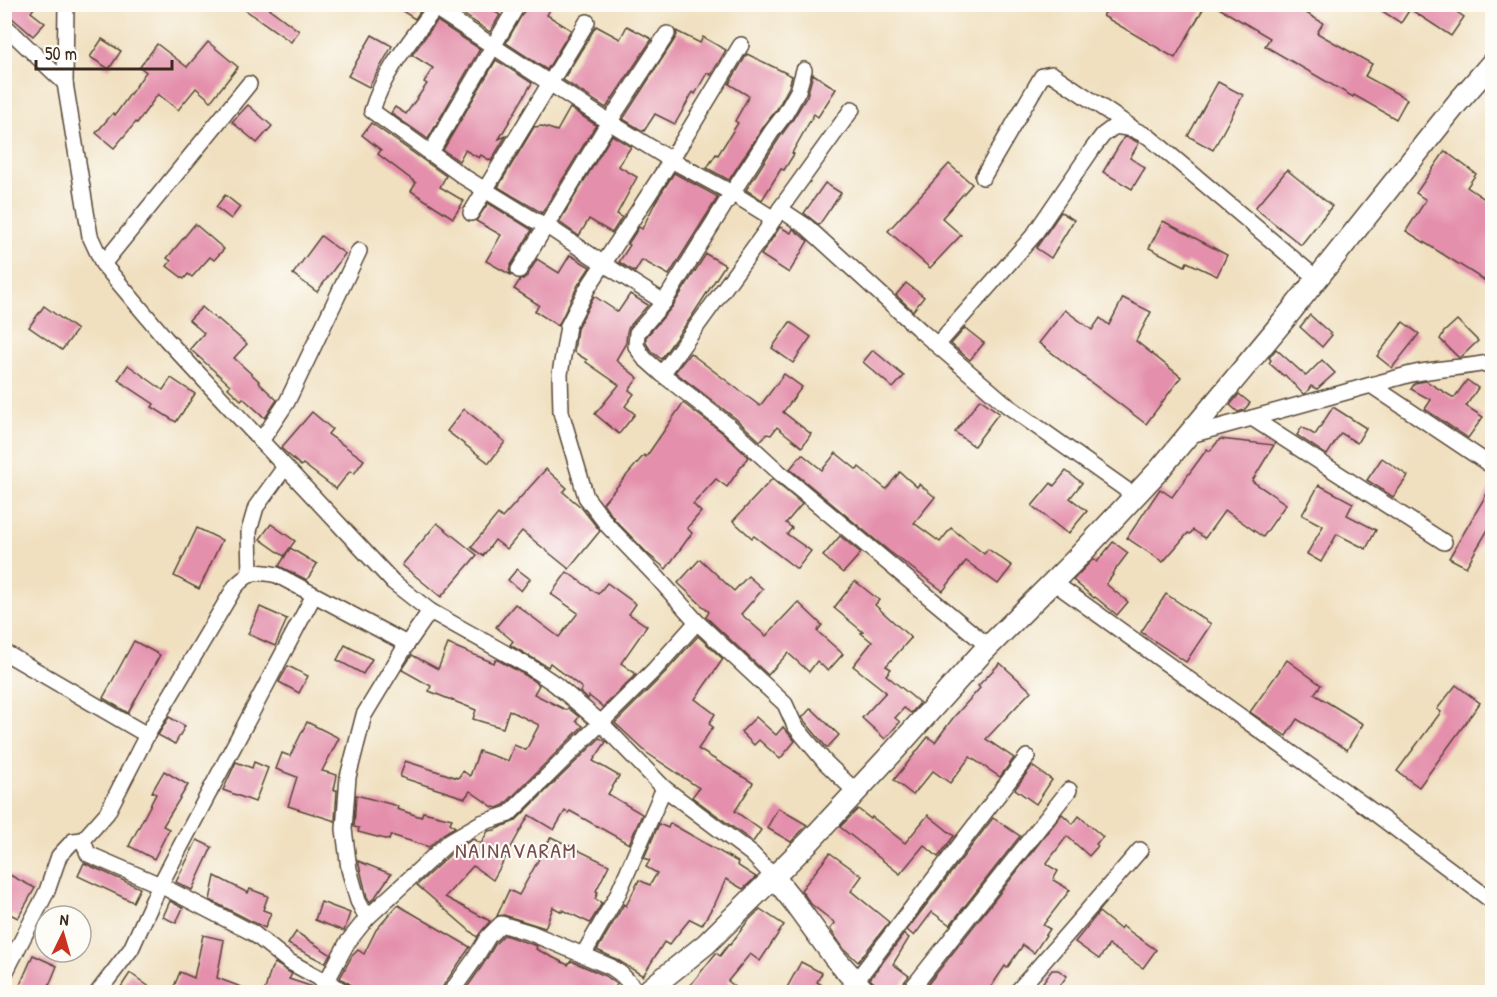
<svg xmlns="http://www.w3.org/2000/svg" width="1497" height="997" font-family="'Patrick Hand',sans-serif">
	<rect width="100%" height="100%" fill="#fdfcf7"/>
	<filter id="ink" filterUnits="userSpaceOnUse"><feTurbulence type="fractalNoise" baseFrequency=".0167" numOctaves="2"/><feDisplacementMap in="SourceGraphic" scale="12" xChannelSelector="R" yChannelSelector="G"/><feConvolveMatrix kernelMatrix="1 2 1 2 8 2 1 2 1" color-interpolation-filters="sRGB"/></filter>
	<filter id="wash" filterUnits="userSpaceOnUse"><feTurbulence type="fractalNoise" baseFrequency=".008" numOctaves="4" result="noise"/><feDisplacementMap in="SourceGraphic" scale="24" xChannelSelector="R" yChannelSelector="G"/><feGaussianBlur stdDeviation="1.35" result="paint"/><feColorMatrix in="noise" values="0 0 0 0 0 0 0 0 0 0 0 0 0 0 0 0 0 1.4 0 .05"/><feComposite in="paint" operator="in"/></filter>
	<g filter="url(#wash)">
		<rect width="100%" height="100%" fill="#f0e0c0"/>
		<g id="blocks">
			<g fill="#e48fab">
				<polygon points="4,4 37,4 31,12 45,23 33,36 4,11"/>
				<polygon points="237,4 263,4 299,31 291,42"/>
				<polygon points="391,4 425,4 415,19"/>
				<polygon points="448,4 483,4 500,15 490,32"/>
				<polygon points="528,4 553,4 547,15 571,30 547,70 506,43"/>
				<polygon points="1110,4 1206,4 1175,58 1103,16"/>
				<polygon points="1212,4 1291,4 1323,23 1317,33 1372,64 1365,76 1407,99 1396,119 1354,95 1353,97 1265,46 1270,38"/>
				<polygon points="1371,4 1445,4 1464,17 1451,36 1410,9 1401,23"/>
				<polygon points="437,21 480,49 428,139 391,113 395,107 406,114 427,84 424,82 433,68 412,55"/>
				<polygon points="596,26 620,39 627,26 652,39 606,108 563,80"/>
				<polygon points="676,31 700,43 703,37 726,50 711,75 707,73 695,94 693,92 675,124 655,114 644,131 641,130 623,119 675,39 677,35"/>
				<polygon points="372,35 392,46 369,87 348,76"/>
				<polygon points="102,39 121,51 109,69 90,57"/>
				<polygon points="208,42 238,67 211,101 196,88 178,110 158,94 137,123 136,122 114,148 96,133 113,113 115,115 146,72 140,67 157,44 187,67"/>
				<polygon points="747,54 792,76 789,87 777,109 764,126 729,180 707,168 716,154 718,155 738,123 735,121 749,96 729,84"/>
				<polygon points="496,60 532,83 499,139 506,136 491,161 481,155 479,158 465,150 459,161 443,150"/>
				<polygon points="813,74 836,89 818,117 814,114 792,153 794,154 784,170 781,169 762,200 746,190 780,137 793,119 807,96"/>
				<polygon points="1218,82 1243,95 1213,150 1188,136"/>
				<polygon points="248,105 272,126 257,143 232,122"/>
				<polygon points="570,108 596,125 542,213 498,187 534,127 542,126 557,131"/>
				<polygon points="371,123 446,176 440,187 464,201 453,218 411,191 416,183 378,154 381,150 362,135"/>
				<polygon points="612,135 631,147 618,166 637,177 617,214 622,217 612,233 589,219 579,236 559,222"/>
				<polygon points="1124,137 1130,138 1139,143 1130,158 1145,168 1132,189 1103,172"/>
				<polygon points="1445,151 1476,174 1467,187 1492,204 1492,274 1487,282 1406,231 1426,200 1416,193"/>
				<polygon points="949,164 972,184 942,218 961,235 930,268 888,231"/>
				<polygon points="1287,170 1332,206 1301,245 1255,208"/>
				<polygon points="674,173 718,197 669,275 642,260 635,272 619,262 630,245 628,244 639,227 642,229 656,201"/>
				<polygon points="825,183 841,193 819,225 804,213"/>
				<polygon points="225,195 240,207 231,219 216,207"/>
				<polygon points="488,203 532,230 511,265 509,270 511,275 486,261 501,235 476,221"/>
				<polygon points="1061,212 1074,220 1051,258 1036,248"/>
				<polygon points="1163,221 1227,255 1217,276 1187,262 1185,266 1149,248"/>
				<polygon points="195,224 224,249 214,260 210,257 192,277 188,274 184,279 167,266 171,261 167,258"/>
				<polygon points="780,227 791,233 793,229 808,241 789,273 761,255"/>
				<polygon points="321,236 345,254 317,292 293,274"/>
				<polygon points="706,254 725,265 692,316 661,359 651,351 646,343 646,337 672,307"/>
				<polygon points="570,255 590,267 578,285 558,326 535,311 539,305 514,289 520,280 519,280 523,279 527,276 537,259 559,273"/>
				<polygon points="906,283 924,297 913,311 896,295"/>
				<polygon points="630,294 648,305 629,327 627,332 626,343 616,360 638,378 629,390 634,394 625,406 635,414 619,434 595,414 619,385 586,362 587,360 574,352 577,329 594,296 618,312"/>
				<polygon points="1123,298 1151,312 1136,341 1181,377 1146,424 1039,343 1065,310 1092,330 1100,318 1109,325"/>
				<polygon points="44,306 77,330 62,350 29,327"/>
				<polygon points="202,307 217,320 218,319 247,344 234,358 259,381 258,382 277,400 265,418 243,398 241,400 228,388 230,385 190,349 204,333 189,320"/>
				<polygon points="1310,315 1332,335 1322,347 1300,327"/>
				<polygon points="1457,320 1478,341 1461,357 1458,357 1440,339 1444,332"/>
				<polygon points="790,322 811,337 793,363 772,348"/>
				<polygon points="1403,322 1419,334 1392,368 1377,356"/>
				<polygon points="965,328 984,343 970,360 951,344"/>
				<polygon points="1276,349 1306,376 1322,360 1335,373 1317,389 1311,386 1306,393 1303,394 1285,375 1284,376 1269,363 1271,360 1269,358"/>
				<polygon points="873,350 904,376 893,388 863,362"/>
				<polygon points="690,353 760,406 784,374 802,387 783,412 811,434 802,447 777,427 771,435 767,434 760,441 735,418 675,372"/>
				<polygon points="128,365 163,390 171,378 195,394 176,422 152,407 154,404 118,380"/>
				<polygon points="1467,380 1478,388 1466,406 1483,417 1468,438 1425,409 1431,400 1411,389 1415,383 1426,381 1454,398"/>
				<polygon points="1239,394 1250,403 1244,410 1238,412 1230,405"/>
				<polygon points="980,399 999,413 974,446 955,432"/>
				<polygon points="683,403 723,433 748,457 727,487 716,479 693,504 701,512 687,528 692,533 666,569 648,554 615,520 603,503 644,455 646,457"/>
				<polygon points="1333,407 1366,428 1357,443 1341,433 1327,455 1297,435 1302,427 1315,435"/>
				<polygon points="464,409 505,442 489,463 447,431"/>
				<polygon points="312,412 332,429 328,434 364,460 354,474 350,471 336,489 303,464 301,466 281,448"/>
				<polygon points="1220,439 1274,445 1252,481 1286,504 1263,537 1225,510 1205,538 1193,530 1190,534 1188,533 1163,562 1127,538 1160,489 1172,497 1207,449 1210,451"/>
				<polygon points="836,453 857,470 859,467 886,489 900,472 917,487 919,484 935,497 914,523 940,542 951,528 984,554 988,549 1012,566 998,584 966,561 943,591 890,552 790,469 802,454 822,470"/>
				<polygon points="1382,458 1408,476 1393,497 1367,480"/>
				<polygon points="546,469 567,488 563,492 581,507 600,531 569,569 522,531 507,549 495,540 483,556 471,547 498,514 502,518"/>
				<polygon points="1066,471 1082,483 1070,498 1087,511 1068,534 1032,506 1051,483 1054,486"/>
				<polygon points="772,479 802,504 786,523 792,528 787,534 811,551 797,569 754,536 752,538 733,521"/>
				<polygon points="1319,485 1353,503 1347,515 1376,530 1366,549 1337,534 1321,562 1307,554 1323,526 1302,515"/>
				<polygon points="1492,485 1492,523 1466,567 1449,558"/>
				<polygon points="437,523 477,555 441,597 402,565"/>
				<polygon points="271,524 295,541 284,556 260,539"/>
				<polygon points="197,528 222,540 199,589 174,576"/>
				<polygon points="840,536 861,553 843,573 823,556"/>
				<polygon points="1113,542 1128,553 1112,574 1113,575 1106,584 1128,602 1117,615 1095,597 1094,598 1073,580 1093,559 1097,562"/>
				<polygon points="290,548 317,564 307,580 279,566"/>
				<polygon points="700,559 734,591 748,576 763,589 741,614 766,636 798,602 822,625 817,631 843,654 828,671 817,661 809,672 788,653 768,675 706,617 709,612 678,583"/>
				<polygon points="517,569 530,579 521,591 508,580"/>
				<polygon points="567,572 598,594 607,583 636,604 629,614 647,626 621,663 636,674 603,707 589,696 588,699 580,692 582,688 550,663 548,667 510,645 513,641 496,627 515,604 559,637 578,613 551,594"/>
				<polygon points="855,581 879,600 875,605 911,638 886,666 891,669 886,675 920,703 911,713 904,708 895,718 900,722 885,739 862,718 886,692 853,666 872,642 861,633 863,632 834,608"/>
				<polygon points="1166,594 1211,624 1186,662 1141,632"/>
				<polygon points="260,607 287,619 275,646 248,634"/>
				<polygon points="698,636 723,659 695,699 715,714 709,724 713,727 698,749 753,783 735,811 761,830 753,842 692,797 699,788 647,753 615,723 661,677"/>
				<polygon points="134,641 160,655 128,713 103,698"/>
				<polygon points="448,644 494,663 495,660 498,660 525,675 539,685 534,694 566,710 568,708 579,717 576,721 583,726 504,805 497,808 493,807 470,791 465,798 400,777 405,761 458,778 463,771 470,776 479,751 508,761 514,745 526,750 539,725 509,710 503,728 473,719 476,710 429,691 431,686 402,670 412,655 438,669"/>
				<polygon points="345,645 372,659 363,674 337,660"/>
				<polygon points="1287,660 1321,685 1314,694 1363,724 1347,750 1297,719 1286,736 1250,712"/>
				<polygon points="1000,663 1031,691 986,739 1014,758 1000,777 970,757 950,783 933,771 913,795 894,780 928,737 935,742 953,718 980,688 978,686"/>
				<polygon points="288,666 308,676 299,693 279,682"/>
				<polygon points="1456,685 1480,703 1419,787 1397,771 1441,712 1437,709"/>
				<polygon points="811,708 839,735 827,748 802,718"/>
				<polygon points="169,717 185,726 175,744 158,735"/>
				<polygon points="756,717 776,735 783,727 795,741 780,759 759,740 754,745 741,732"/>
				<polygon points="307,722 339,738 322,771 337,775 334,790 337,790 335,821 288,806 297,777 276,769 282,753 290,756"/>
				<polygon points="600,738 606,742 593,761 619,776 608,794 642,814 629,844 570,811 568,813 565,811 554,830 529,815 493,880 473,866 445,897 490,921 477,937 417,885 456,849 473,839 481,844 488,831 495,830 496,829 515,821"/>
				<polygon points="236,762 252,768 254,762 268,768 255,802 223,790"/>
				<polygon points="1032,766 1052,780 1036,804 1015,789"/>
				<polygon points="164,771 188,785 163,826 169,829 154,859 129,846 156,794 152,792"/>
				<polygon points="356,795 398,806 397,809 421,817 423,812 452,819 450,823 455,827 443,834 429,847 391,835 389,840 358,832 359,828 354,827"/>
				<polygon points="778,808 807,825 791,842 767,828"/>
				<polygon points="858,809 871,819 872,817 905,843 928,815 954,836 938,857 924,845 900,874 840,827"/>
				<polygon points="1062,814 1073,824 1079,816 1103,837 1096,844 1098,846 1089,856 1067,836 1046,864 1058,871 1053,880 1070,890 1043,925 1050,929 1034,953 1023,945 1007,968 1005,966 987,993 921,993"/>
				<polygon points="993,818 1020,836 950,925 932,912 914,936 907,930"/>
				<polygon points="670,823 738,862 737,865 756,877 743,889 726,879 714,906 713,906 702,925 690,919 669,945 664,942 643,976 616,959 597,950 624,904 626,906 639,880 650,885 657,873 646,867 650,860 644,858 659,824 668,828"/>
				<polygon points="551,837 609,865 596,891 598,892 595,899 602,903 590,923 563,910 562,912 553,907 545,928 504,915 497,916 509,890 519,895"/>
				<polygon points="197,840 212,847 192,890 176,882"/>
				<polygon points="830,853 862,876 851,891 889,922 858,962 844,949 830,929 835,923 811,904 801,890"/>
				<polygon points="358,861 391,874 375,897 370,902 367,897"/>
				<polygon points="84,863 140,888 133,902 78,876"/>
				<polygon points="4,872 35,888 18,918 4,911"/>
				<polygon points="215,876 248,893 250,889 268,896 263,910 271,913 265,928 210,900"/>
				<polygon points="170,901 183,908 176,923 163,917"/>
				<polygon points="321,902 350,913 344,931 315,920"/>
				<polygon points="398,905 470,947 443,986 441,993 359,993 354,989 350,984 340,978 352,956 358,950 364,954 376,930"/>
				<polygon points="760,909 784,925 760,961 750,954 728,981 743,993 684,993 716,953 720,956 729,944 730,945 747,922"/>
				<polygon points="1099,912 1120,929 1122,926 1156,950 1143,968 1109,945 1099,959 1075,942"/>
				<polygon points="296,932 330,954 325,963 288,944"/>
				<polygon points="904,934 909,938 893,964 909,976 901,986 900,993 879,993 875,984 870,979"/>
				<polygon points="203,935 224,940 217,978 252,991 251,993 180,993 173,989 180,972 194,978"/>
				<polygon points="504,935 537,946 536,949 568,965 571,961 606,976 617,984 612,993 463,993 482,966 496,943"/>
				<polygon points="33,955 57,966 46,993 37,993 20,985"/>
				<polygon points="801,962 822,973 817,982 834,993 784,993"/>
				<polygon points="275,963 292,974 289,979 313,987 311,993 264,993 271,969"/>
				<polygon points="1052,970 1058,970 1067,976 1056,991 1043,982"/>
				<polygon points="130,973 158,993 117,993"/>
			</g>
		</g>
	</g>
	<g filter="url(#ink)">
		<use href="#blocks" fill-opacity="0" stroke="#564536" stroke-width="1.5"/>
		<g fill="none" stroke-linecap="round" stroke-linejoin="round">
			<defs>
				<g id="street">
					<path d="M438,4C413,38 384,70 372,111L464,177L534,220L547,226L604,264L664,302L637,333L636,346L644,358L662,374L729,426L780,473L989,647"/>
					<polyline points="435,8 603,118 671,160 732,193 774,219"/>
					<polyline points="4,25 65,83 90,236 103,264 166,339 393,582 430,611 530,667 555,684 600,722 664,788 752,854 774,877"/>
					<polyline points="741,45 668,165 587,289 568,326 560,374 561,412 586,497 608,526 656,576 697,622 785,704 795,726 825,762 856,792"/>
					<polyline points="65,83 66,4"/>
					<polyline points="430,154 518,4"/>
					<polyline points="983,177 1042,76 1052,74 1131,127"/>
					<polyline points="780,209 807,227 922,332 1008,406 1135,496"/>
					<polyline points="471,213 587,22"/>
					<polyline points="103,264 249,84"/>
					<polyline points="519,270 609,122 667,34"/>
					<polyline points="664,302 732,193 772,131 785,114 798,91 804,70"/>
					<polyline points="937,345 1033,236 1093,148 1103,135 1115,126 1133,129 1149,137 1316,278"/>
					<polyline points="662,374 766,231 780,209 852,109"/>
					<polyline points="1371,385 1492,466"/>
					<polyline points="1252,418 1444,542"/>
					<path d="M1187,436L1411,374C1438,368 1465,368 1492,362"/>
					<polyline points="261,441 287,402 359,251"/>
					<polyline points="250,575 249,531 256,507 285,467"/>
					<polyline points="1053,582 1364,805 1492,901"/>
					<polyline points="4,652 147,735"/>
					<polyline points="367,918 358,901 349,869 344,829 348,777 364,715 407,644 430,611"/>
					<polyline points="4,975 47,891 59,856 73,841 83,840"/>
					<polyline points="856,981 1027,757"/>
					<polyline points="98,992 131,949 160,885 314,595"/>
					<polyline points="321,992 347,943 367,918 450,841 481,823 509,814 654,670 697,622"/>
					<path d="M345,992L288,961L253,933L160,885L88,854L83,840L107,813L147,735L235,587C250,571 255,570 277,575L407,644"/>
					<polyline points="451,992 474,960 488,937 501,924 531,933 583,955"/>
					<polyline points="638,992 621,974 611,967 583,955 617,896 664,788"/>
					<polyline points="909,992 1069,790"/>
					<polyline points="1017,992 1140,850"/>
				</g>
				<g id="secondary">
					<polyline points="774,877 794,902 834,957 865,992"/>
					<polyline points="646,992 706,944 810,841 895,750 980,655 1078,557 1160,469 1288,315 1458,102 1492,63"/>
				</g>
			</defs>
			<use href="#street" stroke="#564536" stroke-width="18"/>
			<use href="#secondary" stroke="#564536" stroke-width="24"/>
			<use href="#street" stroke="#fff" stroke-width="15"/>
			<use href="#secondary" stroke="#fff" stroke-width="21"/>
		</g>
	</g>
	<g text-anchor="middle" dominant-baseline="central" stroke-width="4.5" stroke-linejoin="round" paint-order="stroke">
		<g font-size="22" letter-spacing="1.5" fill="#764d4f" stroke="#fdfcf7">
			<text x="516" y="850">NAINAVARAM</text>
		</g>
	</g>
	<rect width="1497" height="997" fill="none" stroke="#fdfcf7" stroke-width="24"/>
	<g transform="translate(63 934) rotate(5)"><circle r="28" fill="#fdfcf7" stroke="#afa8a0" stroke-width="1.5"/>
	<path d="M0-4.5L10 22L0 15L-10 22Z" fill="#c8321e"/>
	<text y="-9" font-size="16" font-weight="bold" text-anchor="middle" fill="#3b2a1e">N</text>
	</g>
	<path d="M36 60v9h136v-9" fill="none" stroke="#3b2a1e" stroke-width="3"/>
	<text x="45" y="60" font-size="18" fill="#3b2a1e" stroke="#fdfcf7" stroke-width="4.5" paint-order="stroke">50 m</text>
</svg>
